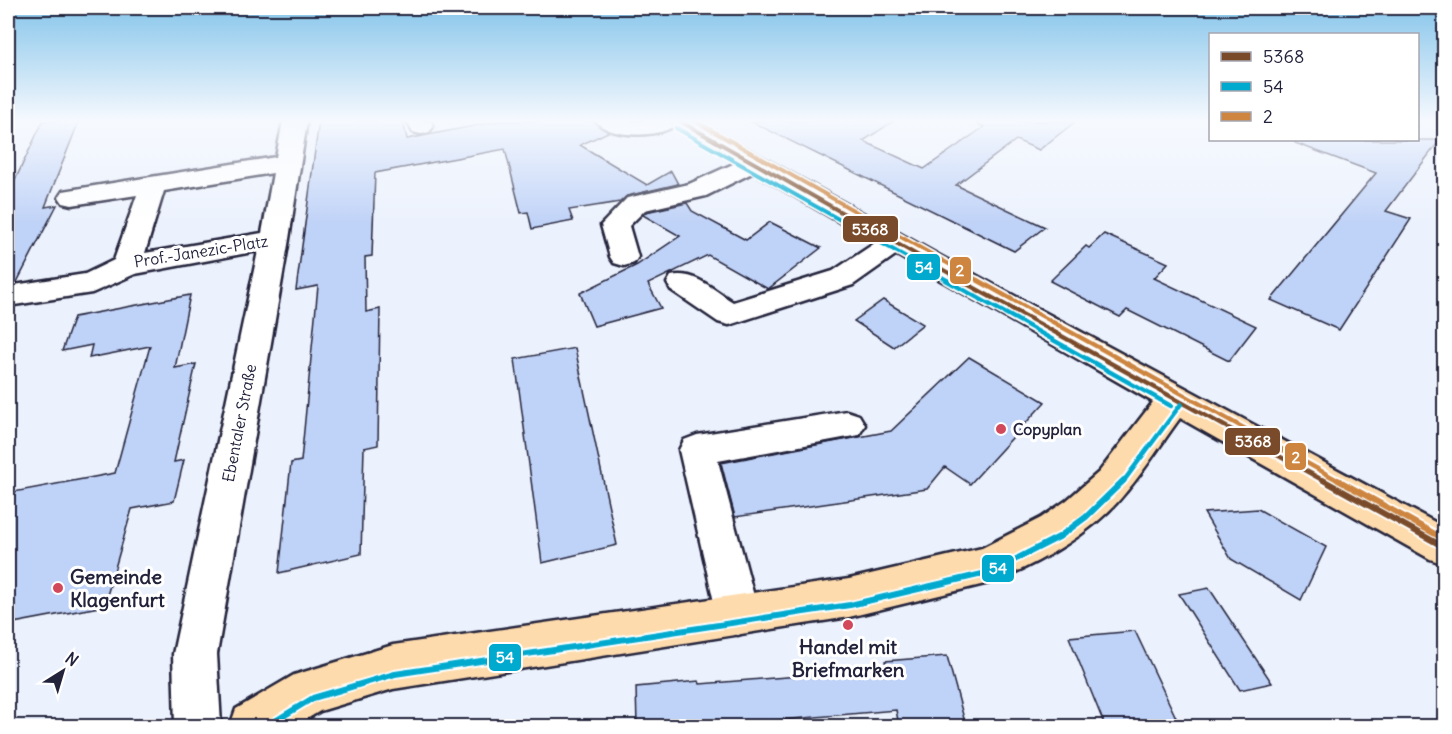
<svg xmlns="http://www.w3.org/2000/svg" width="1452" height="734" font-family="Delius,sans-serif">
	<rect width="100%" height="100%" fill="#ecf2fd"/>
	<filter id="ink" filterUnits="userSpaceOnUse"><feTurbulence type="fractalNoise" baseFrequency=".0167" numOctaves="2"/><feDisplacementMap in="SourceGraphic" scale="12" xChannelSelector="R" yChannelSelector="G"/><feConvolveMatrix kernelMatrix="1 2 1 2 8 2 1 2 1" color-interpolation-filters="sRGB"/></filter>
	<g filter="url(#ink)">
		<g fill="#bfd2f7" stroke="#22223b" stroke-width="1.5">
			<polygon points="43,121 79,121 45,207 57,205 17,282 8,284 8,195"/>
			<polygon points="319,121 403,121 407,139 499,121 594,121 608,132 580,145 647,185 671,171 678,184 627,196 620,202 569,210 573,221 532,229 528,212 521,213 505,149 375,173 372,256 365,257 366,312 380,309 378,445 364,448 361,554 279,573 291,463 301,461 318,286 296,290"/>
			<polygon points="750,121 894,121 863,141 924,169 984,127 971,121 1076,121 1039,150 1016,140 956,185 1045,227 1014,251"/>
			<polygon points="1295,140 1440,140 1386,211 1411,219 1339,330 1271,300 1376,173 1295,143"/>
			<polygon points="687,203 692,211 746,240 770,222 821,248 768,289 708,255 648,284 661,308 594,326 580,293 637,265 680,236 643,215 646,212"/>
			<polygon points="1104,234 1168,263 1154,278 1256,326 1229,361 1127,310 1120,317 1050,281 1086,246 1089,248"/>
			<polygon points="190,295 175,368 196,364 174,462 184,460 174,501 132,509 104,606 8,624 8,493 115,473 150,346 89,358 92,345 62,351 74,317"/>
			<polygon points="883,300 923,324 894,347 854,321"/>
			<polygon points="575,348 617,545 542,563 515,359"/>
			<polygon points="969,357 1045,402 970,484 945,467 927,489 735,517 721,463 891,431"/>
			<polygon points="1258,509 1326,547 1301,600 1231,559 1204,513"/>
			<polygon points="1209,588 1272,683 1240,690 1179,594"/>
			<polygon points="1135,631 1180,726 1105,726 1069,637"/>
			<polygon points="947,656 966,726 899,726 896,710 710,726 637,726 636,687 699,681 700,684 887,669 885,661"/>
		</g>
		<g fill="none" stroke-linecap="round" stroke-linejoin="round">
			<defs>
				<g id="minor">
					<path d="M283,121H307L289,239L217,654L221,726H175L173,654L258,251L135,274L92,293L8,306V286L85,274L114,260L137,195L72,205L63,203L59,197L63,191L276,157ZM273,173L262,233L145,253L164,191Z"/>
					<polygon points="407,121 431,121 433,127 429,132 421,134 413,132"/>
					<path d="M596,121H679C667,139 609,139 596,121Z"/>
					<polygon points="753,155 762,158 766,163 762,168 706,196 645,210 629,226 638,257 634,263 624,266 614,263 610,257 601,225 627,198 689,184"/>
					<path d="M894,234L904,237L908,243L904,249L853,285L729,325L718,322L671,290L667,283L671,276C694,270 714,290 733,302L833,271L884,237Z"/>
					<polygon points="847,411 859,415 865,425 859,435 718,461 759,615 753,629 738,635 723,629 717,615 679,450 684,440 697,435"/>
				</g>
				<path id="major" d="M668,121H697L942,257L1444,527V564L1430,559L1180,418C1162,442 1146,469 1126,492C1095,532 1036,566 989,583L849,617L393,689L320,711L295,726H230L236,709L294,675L393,645L849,579L982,548L1041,518L1067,500L1099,472L1153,402L672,126Z"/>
			</defs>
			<use href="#minor" stroke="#22223b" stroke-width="5"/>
			<use href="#major" stroke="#22223b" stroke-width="5"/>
			<use href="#minor" fill="#fff" fill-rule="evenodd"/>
			<use href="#major" fill="#fedbac" fill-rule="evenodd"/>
			<defs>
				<polyline id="bus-1-far2" points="680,121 963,281"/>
				<polyline id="bus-1-far1" points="960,280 1326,482"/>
				<polyline id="bus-1" points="1323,480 1444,547"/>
				<polyline id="bus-2-far2" points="676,128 949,281"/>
				<g id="bus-2-far1">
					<polyline points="946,280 1171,406"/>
					<polyline points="1123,482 1181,404"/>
				</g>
				<polyline id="bus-2" points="267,726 313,698 395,674 850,605 991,572 1059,537 1086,517 1124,480"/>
				<polyline id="bus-3-far2" points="695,121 979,281"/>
				<polyline id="bus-3-far1" points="977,280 1341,482"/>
				<polyline id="bus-3" points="1338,480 1444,539"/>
			</defs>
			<use href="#bus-1-far2" stroke="#fff" stroke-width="8"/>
			<use href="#bus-1-far1" stroke="#fff" stroke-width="9"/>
			<use href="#bus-1" stroke="#fff" stroke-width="10"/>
			<use href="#bus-2-far2" stroke="#fff" stroke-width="8"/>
			<use href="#bus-2-far1" stroke="#fff" stroke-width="9"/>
			<use href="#bus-2" stroke="#fff" stroke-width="10"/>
			<use href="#bus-3-far2" stroke="#fff" stroke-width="8"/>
			<use href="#bus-3-far1" stroke="#fff" stroke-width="9"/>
			<use href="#bus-3" stroke="#fff" stroke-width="10"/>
			<use href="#bus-1-far2" stroke="#7a4b2a" stroke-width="4"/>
			<use href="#bus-1-far1" stroke="#7a4b2a" stroke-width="4.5"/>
			<use href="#bus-1" stroke="#7a4b2a" stroke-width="6"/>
			<use href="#bus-2-far2" stroke="#00a9ce" stroke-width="4"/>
			<use href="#bus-2-far1" stroke="#00a9ce" stroke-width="4.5"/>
			<use href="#bus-2" stroke="#00a9ce" stroke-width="6"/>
			<use href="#bus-3-far2" stroke="#cd853f" stroke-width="4"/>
			<use href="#bus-3-far1" stroke="#cd853f" stroke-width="4.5"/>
			<use href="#bus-3" stroke="#cd853f" stroke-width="6"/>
		</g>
	</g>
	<linearGradient id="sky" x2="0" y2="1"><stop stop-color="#84c4ea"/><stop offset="0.54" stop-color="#f6f9fe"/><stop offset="1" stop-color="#f6f9fe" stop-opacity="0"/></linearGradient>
	<rect width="1452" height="224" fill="url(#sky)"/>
	<g fill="#d1495b" stroke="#fff" stroke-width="2">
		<circle cx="1001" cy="429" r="6"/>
		<circle cx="58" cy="588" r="6"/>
		<circle cx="848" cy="625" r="6"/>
	</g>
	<g text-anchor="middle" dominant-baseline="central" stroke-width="6" stroke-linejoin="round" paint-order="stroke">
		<g font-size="16" fill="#22223b" stroke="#fff">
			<text transform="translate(201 251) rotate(-9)">Prof.-Janezic-Platz</text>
			<text transform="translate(239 423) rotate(-79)">Ebentaler Straße</text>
		</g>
		<g font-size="16" font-weight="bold" fill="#22223b" stroke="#fff" text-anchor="start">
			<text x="1013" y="429">Copyplan</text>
		</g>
		<g font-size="20" font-weight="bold" fill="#22223b" stroke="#fff" text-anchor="start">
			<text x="70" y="576">Gemeinde<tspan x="70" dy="23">Klagenfurt</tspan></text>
			<text x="848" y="646" text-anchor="middle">Handel mit<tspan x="848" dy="23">Briefmarken</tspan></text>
		</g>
	</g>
	<g stroke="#fff" stroke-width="2">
		<rect x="842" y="215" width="57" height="28" rx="6" fill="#7a4b2a"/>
		<rect x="906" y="253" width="35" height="28" rx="6" fill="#00a9ce"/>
		<rect x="949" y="256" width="23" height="29" rx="6" fill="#cd853f"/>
		<rect x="1224" y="427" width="57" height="29" rx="6" fill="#7a4b2a"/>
		<rect x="1284" y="442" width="23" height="29" rx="6" fill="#cd853f"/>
		<rect x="981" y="554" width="34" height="29" rx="6" fill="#00a9ce"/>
		<rect x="488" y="643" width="34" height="29" rx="6" fill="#00a9ce"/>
	</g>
	<g font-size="16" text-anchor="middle" font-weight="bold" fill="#fff">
		<text x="870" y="235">5368</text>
		<text x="924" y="273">54</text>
		<text x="960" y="276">2</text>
		<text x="1253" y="447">5368</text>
		<text x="1296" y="463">2</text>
		<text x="998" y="574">54</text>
		<text x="505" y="663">54</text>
	</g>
	<rect width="1452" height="734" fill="none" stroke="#fff" stroke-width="30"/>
	<rect x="15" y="15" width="1422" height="704" fill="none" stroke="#22223b" stroke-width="2" filter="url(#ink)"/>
	<rect x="1209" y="33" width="210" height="108" fill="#ffffff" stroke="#a7a7b1" stroke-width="1.5"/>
	<rect x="1221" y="52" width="30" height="9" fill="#7a4b2a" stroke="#a7a7b1" stroke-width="1.5"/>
	<text x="1263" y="63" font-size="18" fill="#22223b">5368</text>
	<rect x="1221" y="82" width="30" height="9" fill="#00a9ce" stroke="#a7a7b1" stroke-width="1.5"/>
	<text x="1263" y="93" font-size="18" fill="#22223b">54</text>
	<rect x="1221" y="112" width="30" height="9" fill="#cd853f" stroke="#a7a7b1" stroke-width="1.5"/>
	<text x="1263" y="123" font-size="18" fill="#22223b">2</text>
	<g transform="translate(63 671) rotate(37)" stroke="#ffffff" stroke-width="4.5" paint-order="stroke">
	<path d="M0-4.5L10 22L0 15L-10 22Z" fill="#22223b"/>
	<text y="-9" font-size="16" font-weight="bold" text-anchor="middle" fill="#22223b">N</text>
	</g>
</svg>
